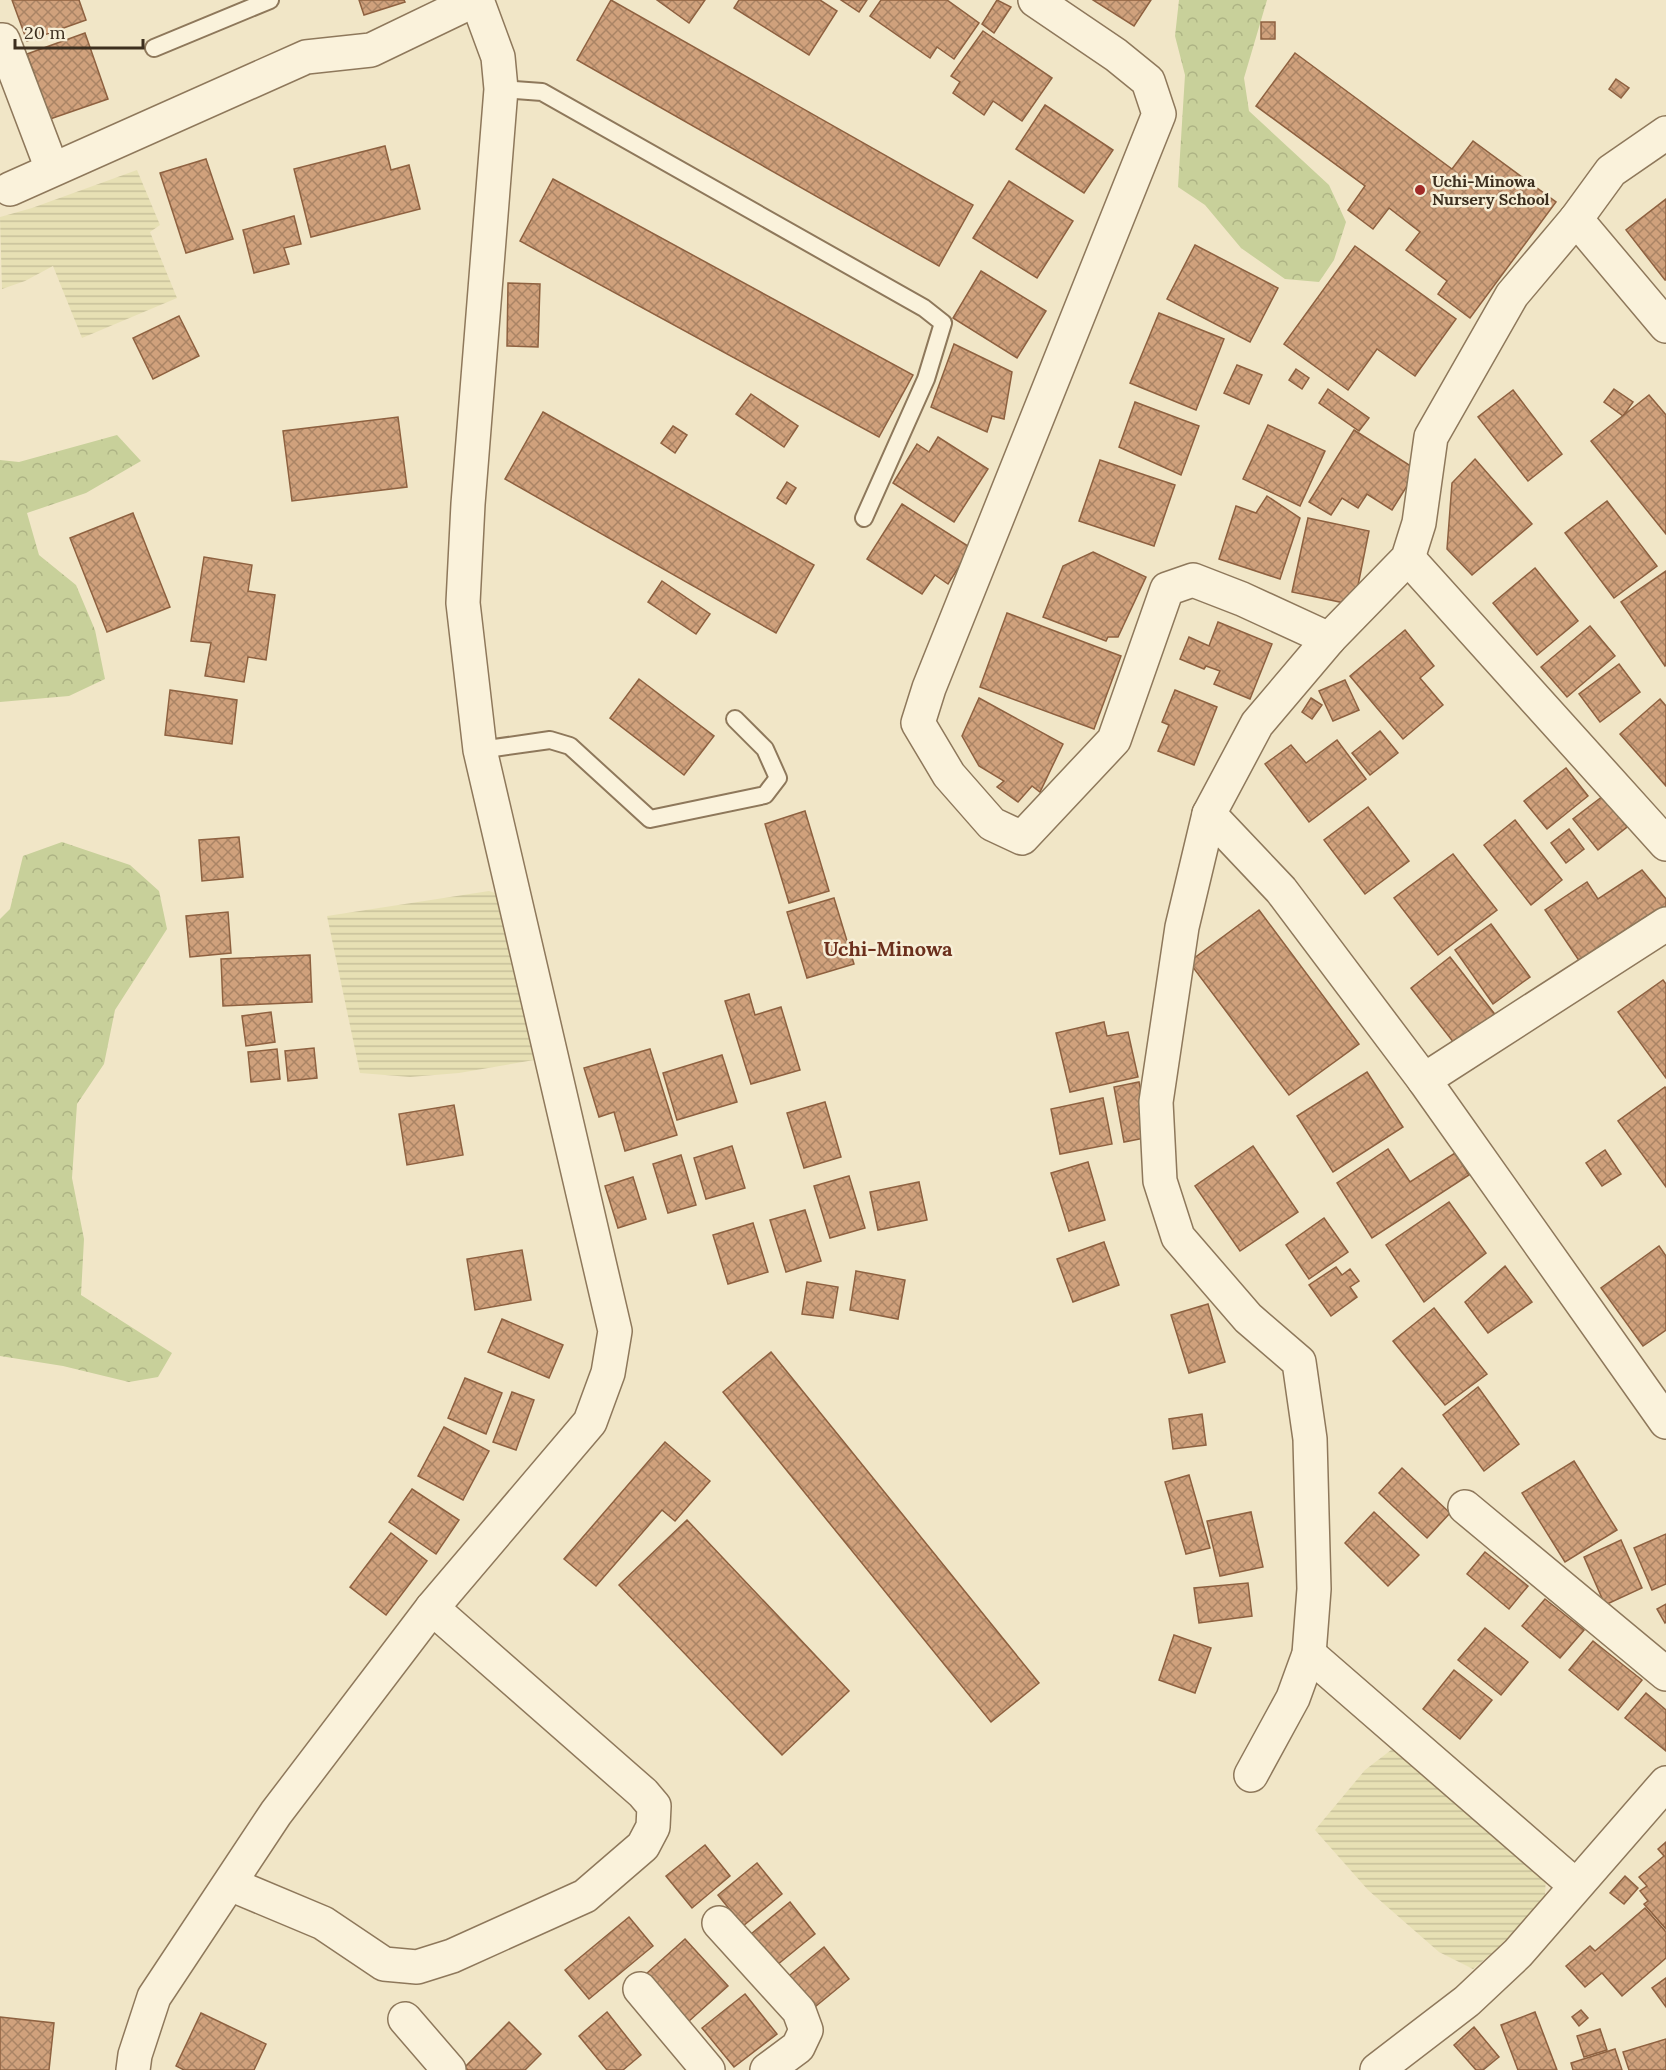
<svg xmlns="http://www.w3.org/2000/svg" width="1666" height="2070" font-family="Lora,serif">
	<defs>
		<pattern id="farmland-rules" width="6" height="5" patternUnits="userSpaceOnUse" patternTransform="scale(1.5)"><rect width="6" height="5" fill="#e7e0b4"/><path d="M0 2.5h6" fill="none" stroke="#c7c09a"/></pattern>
		<pattern id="forest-crowns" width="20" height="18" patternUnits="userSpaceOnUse" patternTransform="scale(1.5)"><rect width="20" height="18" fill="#c8d09a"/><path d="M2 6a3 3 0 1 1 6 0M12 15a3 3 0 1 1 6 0" fill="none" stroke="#adb384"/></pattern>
		<pattern id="building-cross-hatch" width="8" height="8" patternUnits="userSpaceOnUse" patternTransform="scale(1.5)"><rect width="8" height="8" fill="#d0a17c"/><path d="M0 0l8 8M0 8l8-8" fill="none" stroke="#aa8465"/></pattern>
	</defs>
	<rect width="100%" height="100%" fill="#f1e6c7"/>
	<g fill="url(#farmland-rules)">
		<polygon points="137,170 160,225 150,232 177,298 82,338 53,266 25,281 2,289 0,217 32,208"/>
		<polygon points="489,891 498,894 534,1060 459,1073 410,1077 360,1073 327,916"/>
		<polygon points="1395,1747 1546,1874 1545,1896 1515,1934 1473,1969 1439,1952 1368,1890 1315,1830 1365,1770"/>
	</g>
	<g fill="url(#forest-crowns)">
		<polygon points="1179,0 1267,0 1244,78 1249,111 1329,185 1346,222 1334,260 1319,282 1285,279 1241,248 1205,205 1178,187 1185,75 1175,36"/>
		<polygon points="117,435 141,461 86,493 27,513 39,555 76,585 95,630 105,679 69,696 0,702 0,460 19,462"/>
		<polygon points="62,842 130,865 159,891 167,929 115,1010 104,1064 77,1104 72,1178 84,1239 81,1295 172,1353 158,1377 129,1382 63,1366 0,1356 0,919 10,909 23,856"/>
	</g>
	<g fill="url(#building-cross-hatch)" stroke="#8e6140" stroke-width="1.5">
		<polygon points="12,0 79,0 86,20 27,41"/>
		<polygon points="359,0 404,0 405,2 364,15"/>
		<polygon points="611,0 973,205 939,266 577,60"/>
		<polygon points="657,0 705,0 689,23"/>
		<polygon points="739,0 820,0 837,11 809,55 734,8"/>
		<polygon points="841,0 867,0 859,12"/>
		<polygon points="881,0 947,0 979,23 954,59 937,47 930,58 870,16"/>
		<polygon points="997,0 1011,7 994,33 982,24"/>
		<polygon points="1093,0 1151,0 1134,26"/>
		<rect x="1261" y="22" width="14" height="17"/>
		<polygon points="983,31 1052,78 1022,121 993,101 984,115 953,93 960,82 951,76"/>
		<polygon points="85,33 108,99 50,119 27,54"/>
		<polygon points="1295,53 1452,169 1473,141 1556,202 1470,318 1438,294 1447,281 1406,250 1420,232 1389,208 1373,229 1348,210 1365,186 1256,106"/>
		<polygon points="1616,79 1629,88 1621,98 1609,89"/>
		<polygon points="1045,105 1113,150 1084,193 1016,149"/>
		<polygon points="385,146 391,170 409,165 420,209 311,237 294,169"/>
		<polygon points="206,159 233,239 186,253 160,173"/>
		<polygon points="553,179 913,375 879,437 520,241"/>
		<polygon points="1009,181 1073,221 1037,278 973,238"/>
		<polygon points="1666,199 1666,280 1665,280 1626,230"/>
		<polygon points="294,216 301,244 284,248 289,264 254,273 243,230"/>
		<polygon points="1195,245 1278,288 1250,342 1167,299"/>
		<polygon points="1355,246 1456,319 1415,376 1377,349 1348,390 1284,344"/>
		<polygon points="981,271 1046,311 1017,358 953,318"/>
		<polygon points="508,283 540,284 538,347 507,346"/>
		<polygon points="1159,313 1224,339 1196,410 1130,383"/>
		<polygon points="179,316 199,356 153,379 133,338"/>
		<polygon points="954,344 1012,372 1004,419 992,416 987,432 931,407"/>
		<polygon points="1237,365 1262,375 1249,404 1224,393"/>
		<polygon points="1296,369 1309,378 1302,389 1289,380"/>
		<polygon points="1328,389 1369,418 1359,431 1319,403"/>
		<polygon points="1614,389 1633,402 1623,416 1604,402"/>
		<polygon points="1513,390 1562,454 1528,481 1478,417"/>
		<polygon points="751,394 798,426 784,447 736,414"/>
		<polygon points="1649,395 1666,415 1666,534 1591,441"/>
		<polygon points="1135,402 1199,426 1181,475 1119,447"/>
		<polygon points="543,412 814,565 776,633 505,479"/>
		<polygon points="398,417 407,487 292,501 283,431"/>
		<polygon points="1268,425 1325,451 1300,506 1243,479"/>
		<polygon points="673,426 687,435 675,453 661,443"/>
		<polygon points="1354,430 1417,470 1392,510 1367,494 1358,508 1342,498 1331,515 1309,502"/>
		<polygon points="938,437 988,469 954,522 893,483 917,444 929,452"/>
		<polygon points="1475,459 1532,524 1472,575 1447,549 1452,483"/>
		<polygon points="1100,460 1175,485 1154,546 1079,521"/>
		<polygon points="787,482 796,488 786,504 777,498"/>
		<polygon points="1267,496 1300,518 1280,579 1219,559 1236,506 1256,513"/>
		<polygon points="1607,501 1657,566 1614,598 1565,533"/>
		<polygon points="902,504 971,548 948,584 935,575 922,594 867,559"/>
		<polygon points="133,513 170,607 107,632 70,538"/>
		<polygon points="1308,518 1369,531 1354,605 1292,592"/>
		<polygon points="1093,552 1146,577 1118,637 1108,637 1106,641 1043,617 1063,566"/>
		<polygon points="204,557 252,565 248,591 275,595 266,660 248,657 244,682 205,676 211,643 191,641"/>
		<polygon points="1535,568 1578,621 1537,655 1493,603"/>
		<polygon points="1666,571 1666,665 1665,666 1621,602"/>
		<polygon points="662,581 710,614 696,634 648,602"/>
		<polygon points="1007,613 1121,656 1094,729 980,687"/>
		<polygon points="1218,622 1272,644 1250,699 1214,684 1220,671 1206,666 1204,669 1180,659 1189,637 1209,646"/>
		<polygon points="1590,626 1615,656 1567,697 1541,667"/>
		<polygon points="1405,630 1434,666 1420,678 1443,705 1403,739 1350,676"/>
		<polygon points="1619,664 1640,692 1600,722 1579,694"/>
		<polygon points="639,679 714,736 684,775 610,718"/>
		<polygon points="1345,680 1359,710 1333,721 1319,691"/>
		<polygon points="170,690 237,700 232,744 165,735"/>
		<polygon points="1175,690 1217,707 1194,765 1158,751 1169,725 1162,722"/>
		<polygon points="979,698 1063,744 1040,792 1032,786 1018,802 997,787 1004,781 979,766 962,736"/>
		<polygon points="1311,698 1322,705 1312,719 1302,712"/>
		<polygon points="1660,699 1666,706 1666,786 1620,734"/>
		<polygon points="1380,731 1398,753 1370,775 1352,753"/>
		<polygon points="1337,740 1366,779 1309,822 1265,764 1291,745 1306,763"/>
		<polygon points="1566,768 1588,796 1547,829 1524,801"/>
		<polygon points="1603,796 1627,827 1598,850 1573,819"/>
		<polygon points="1368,807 1409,861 1365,894 1324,840"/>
		<polygon points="805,811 829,891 789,903 765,824"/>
		<polygon points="1515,820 1562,880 1531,905 1484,845"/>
		<polygon points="1569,829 1584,849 1566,863 1551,843"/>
		<polygon points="239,837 243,877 202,881 199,840"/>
		<polygon points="1453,854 1497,910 1438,955 1394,898"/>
		<polygon points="1642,870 1666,899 1666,910 1582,965 1545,910 1587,882 1598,899"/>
		<polygon points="834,898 854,964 807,978 787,912"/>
		<polygon points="1259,910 1359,1044 1289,1095 1189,962"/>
		<polygon points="228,912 231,953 190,957 186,916"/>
		<polygon points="1491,924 1530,977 1493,1004 1455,950"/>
		<polygon points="310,955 312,1002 223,1006 221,959"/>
		<polygon points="1450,957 1497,1017 1458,1048 1411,988"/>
		<polygon points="1663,980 1666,984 1666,1078 1618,1012"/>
		<polygon points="749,994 755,1015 781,1007 800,1070 751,1084 725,1001"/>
		<polygon points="271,1012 275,1042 246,1046 242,1016"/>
		<polygon points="1104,1022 1107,1036 1128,1032 1138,1077 1070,1092 1056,1033"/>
		<polygon points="314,1048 317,1078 288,1081 285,1051"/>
		<polygon points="277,1049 280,1079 251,1082 248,1052"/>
		<polygon points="650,1049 677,1135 625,1151 614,1112 599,1117 584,1068"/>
		<polygon points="722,1055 737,1102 677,1120 663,1073"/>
		<polygon points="1367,1072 1403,1127 1333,1172 1297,1116"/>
		<polygon points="1139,1082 1150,1137 1124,1142 1114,1087"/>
		<polygon points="1665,1087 1666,1088 1666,1187 1618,1121"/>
		<polygon points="1103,1098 1112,1144 1060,1154 1051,1109"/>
		<polygon points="825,1102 841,1157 804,1168 787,1113"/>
		<polygon points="454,1105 463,1155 407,1165 399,1114"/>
		<polygon points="732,1146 745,1188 706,1199 694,1158"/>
		<polygon points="1253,1146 1298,1212 1240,1251 1195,1186"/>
		<polygon points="1388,1149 1410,1182 1455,1153 1469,1175 1372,1238 1337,1183"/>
		<polygon points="1605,1150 1621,1174 1602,1186 1586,1163"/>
		<polygon points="681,1155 696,1205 668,1213 653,1164"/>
		<polygon points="1088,1162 1105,1220 1069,1231 1051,1173"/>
		<polygon points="849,1176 865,1228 830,1238 814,1186"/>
		<polygon points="633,1177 646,1219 618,1228 605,1186"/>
		<polygon points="919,1182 927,1220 878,1230 870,1192"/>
		<polygon points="1449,1202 1486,1253 1424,1302 1386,1245"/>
		<polygon points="805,1210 821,1261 786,1272 770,1220"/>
		<polygon points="1324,1218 1348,1252 1309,1279 1286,1245"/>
		<polygon points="753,1223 768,1272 728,1284 713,1235"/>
		<polygon points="1104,1242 1119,1285 1073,1302 1057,1259"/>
		<polygon points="1659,1246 1666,1256 1666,1330 1643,1346 1601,1288"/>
		<polygon points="522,1250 531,1300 475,1310 467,1259"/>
		<polygon points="1505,1266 1532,1302 1488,1333 1465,1302"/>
		<polygon points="1336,1267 1342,1275 1350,1269 1359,1281 1350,1287 1357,1297 1331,1316 1309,1285"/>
		<polygon points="856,1271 905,1280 898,1319 850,1310"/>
		<polygon points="807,1282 838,1287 833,1318 802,1314"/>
		<polygon points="1208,1304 1225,1362 1189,1373 1171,1315"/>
		<polygon points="1434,1308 1487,1374 1445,1405 1393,1341"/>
		<polygon points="502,1319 563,1345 549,1378 488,1352"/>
		<polygon points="771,1352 1039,1683 991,1722 723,1392"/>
		<polygon points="465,1378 502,1393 486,1434 448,1418"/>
		<polygon points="1478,1387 1519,1444 1484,1471 1443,1415"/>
		<polygon points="512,1392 534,1400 516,1450 493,1442"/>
		<polygon points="1202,1414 1206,1445 1173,1449 1169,1419"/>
		<polygon points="444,1427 489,1451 463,1500 418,1476"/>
		<polygon points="665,1442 710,1481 675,1521 662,1510 596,1586 564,1559"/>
		<polygon points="1574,1461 1617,1530 1565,1562 1522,1493"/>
		<polygon points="1402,1468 1450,1513 1427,1538 1379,1493"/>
		<polygon points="1189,1475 1210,1548 1186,1554 1165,1482"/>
		<polygon points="412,1489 459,1520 436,1554 389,1522"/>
		<polygon points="1251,1512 1263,1567 1220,1576 1207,1521"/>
		<polygon points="1374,1512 1419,1555 1388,1586 1345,1543"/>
		<polygon points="687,1520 849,1691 782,1755 619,1585"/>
		<polygon points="391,1533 427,1561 386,1615 350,1587"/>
		<polygon points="1666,1534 1666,1584 1652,1590 1634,1548"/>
		<polygon points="1621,1540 1642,1588 1605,1605 1584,1557"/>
		<polygon points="1485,1552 1528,1586 1509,1609 1467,1574"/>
		<polygon points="1248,1583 1252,1616 1199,1623 1194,1588"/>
		<polygon points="1545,1599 1584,1630 1560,1658 1522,1626"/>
		<polygon points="1666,1604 1666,1622 1665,1623 1657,1609"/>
		<polygon points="1485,1628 1528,1662 1501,1695 1458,1660"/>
		<polygon points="1174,1635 1211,1648 1195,1693 1159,1680"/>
		<polygon points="1593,1641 1642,1680 1618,1710 1569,1670"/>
		<polygon points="1454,1670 1492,1700 1460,1739 1423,1709"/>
		<polygon points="1646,1693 1666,1710 1666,1751 1625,1718"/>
		<polygon points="1666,1842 1666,1929 1644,1904 1648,1901 1640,1891 1647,1886 1639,1877 1664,1856 1658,1849"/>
		<polygon points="705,1845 730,1876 692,1908 666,1876"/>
		<polygon points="757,1863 782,1894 743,1926 718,1895"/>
		<polygon points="1625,1876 1638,1888 1624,1904 1610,1893"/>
		<polygon points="790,1902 815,1934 777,1965 751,1934"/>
		<polygon points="1645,1908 1666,1932 1666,1958 1622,1996 1602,1973 1585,1987 1566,1966 1590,1946 1595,1951"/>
		<polygon points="629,1917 653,1946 589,1999 565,1970"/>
		<polygon points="685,1939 728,1986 688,2022 646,1974"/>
		<polygon points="824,1947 849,1979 810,2011 785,1979"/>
		<polygon points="1666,1978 1666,2007 1652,1988"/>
		<polygon points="745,1994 777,2034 734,2067 702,2028"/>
		<polygon points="1581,2010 1588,2018 1579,2026 1572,2017"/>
		<polygon points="607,2012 641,2055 623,2070 607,2070 579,2036"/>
		<polygon points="1535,2012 1557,2070 1518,2070 1501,2025"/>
		<polygon points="201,2013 266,2044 254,2070 184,2070 176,2066"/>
		<polygon points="0,2017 54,2023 49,2070 0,2070"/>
		<polygon points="509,2022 541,2054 525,2070 468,2070 465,2067"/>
		<polygon points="1474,2027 1499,2057 1483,2070 1476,2070 1454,2045"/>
		<polygon points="1600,2029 1607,2050 1584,2057 1577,2036"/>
		<polygon points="1666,2039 1666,2070 1629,2070 1623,2052"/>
		<polygon points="1615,2049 1622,2070 1573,2070 1571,2063"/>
	</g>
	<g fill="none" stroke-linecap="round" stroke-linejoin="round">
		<defs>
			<g id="service">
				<polyline points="154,48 270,0"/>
				<polyline points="501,89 542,92 924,308 943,323 926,379 864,518"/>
				<polyline points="480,750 550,740 570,746 650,819 765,795 778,778 765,749 735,719"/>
			</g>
			<g id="minor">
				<polyline points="1035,0 1116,55 1148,81 1159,114 929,688 918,723 949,775 992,824 1022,838 1114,740 1167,589 1193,580 1242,599 1329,639"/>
				<polyline points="0,40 3,40 52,169"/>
				<polyline points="10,189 306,57 371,50 475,0"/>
				<polyline points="1576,219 1666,326"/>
				<polyline points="1408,558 1666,844"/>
				<polyline points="1209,814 1281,890 1424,1080 1666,1422"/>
				<polyline points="1424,1080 1666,924"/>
				<polyline points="1465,1507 1666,1674"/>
				<polyline points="1309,1654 1575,1885"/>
				<polyline points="1251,1775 1293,1698 1309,1654 1314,1589 1310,1439 1299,1362 1248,1318 1178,1237 1160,1181 1156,1102 1182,927 1209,814 1257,724 1329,639 1408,558 1419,523 1431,437 1512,295 1576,219 1611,171 1666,133"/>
				<polyline points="230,1884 323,1923 384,1964 417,1967 452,1956 585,1896 643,1846 653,1827 654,1806 643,1793 432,1608"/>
				<polyline points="719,1923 799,2011 806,2030 798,2047 767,2070"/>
				<polyline points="640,1989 708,2070"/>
				<polyline points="405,2019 449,2070"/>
				<polyline points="1377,2070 1467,2001 1518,1953 1666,1783"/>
			</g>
			<polyline id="tertiary" points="133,2070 135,2055 154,1997 276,1813 432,1608 590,1422 608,1373 615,1331 480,750 463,603 468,504 501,89 498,57 477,0"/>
		</defs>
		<use href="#service" stroke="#8e785b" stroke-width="20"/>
		<use href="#minor" stroke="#8e785b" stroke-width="36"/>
		<use href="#tertiary" stroke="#8e785b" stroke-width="36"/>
		<use href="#service" stroke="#faf2db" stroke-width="16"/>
		<use href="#minor" stroke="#faf2db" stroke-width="33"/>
		<use href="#tertiary" stroke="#faf2db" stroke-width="33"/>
	</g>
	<circle fill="#a02b28" stroke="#f7efd7" stroke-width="2" cx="1420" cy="190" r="6"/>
	<g text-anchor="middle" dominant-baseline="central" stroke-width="5" stroke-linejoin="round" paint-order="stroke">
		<g font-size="16" font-weight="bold" fill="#3d2f1f" stroke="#f7efd7" text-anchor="start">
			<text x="1432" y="181">Uchi-Minowa<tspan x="1432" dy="18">Nursery School</tspan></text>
		</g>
		<g font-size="20" font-weight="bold" fill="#6c301d" stroke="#f7efd7">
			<text x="888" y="948">Uchi-Minowa</text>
		</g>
	</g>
	<path d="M15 39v9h128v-9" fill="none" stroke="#3d2f1f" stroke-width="3"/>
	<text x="24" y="39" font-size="18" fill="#3d2f1f" stroke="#f7efd7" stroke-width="4.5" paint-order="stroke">20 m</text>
</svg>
